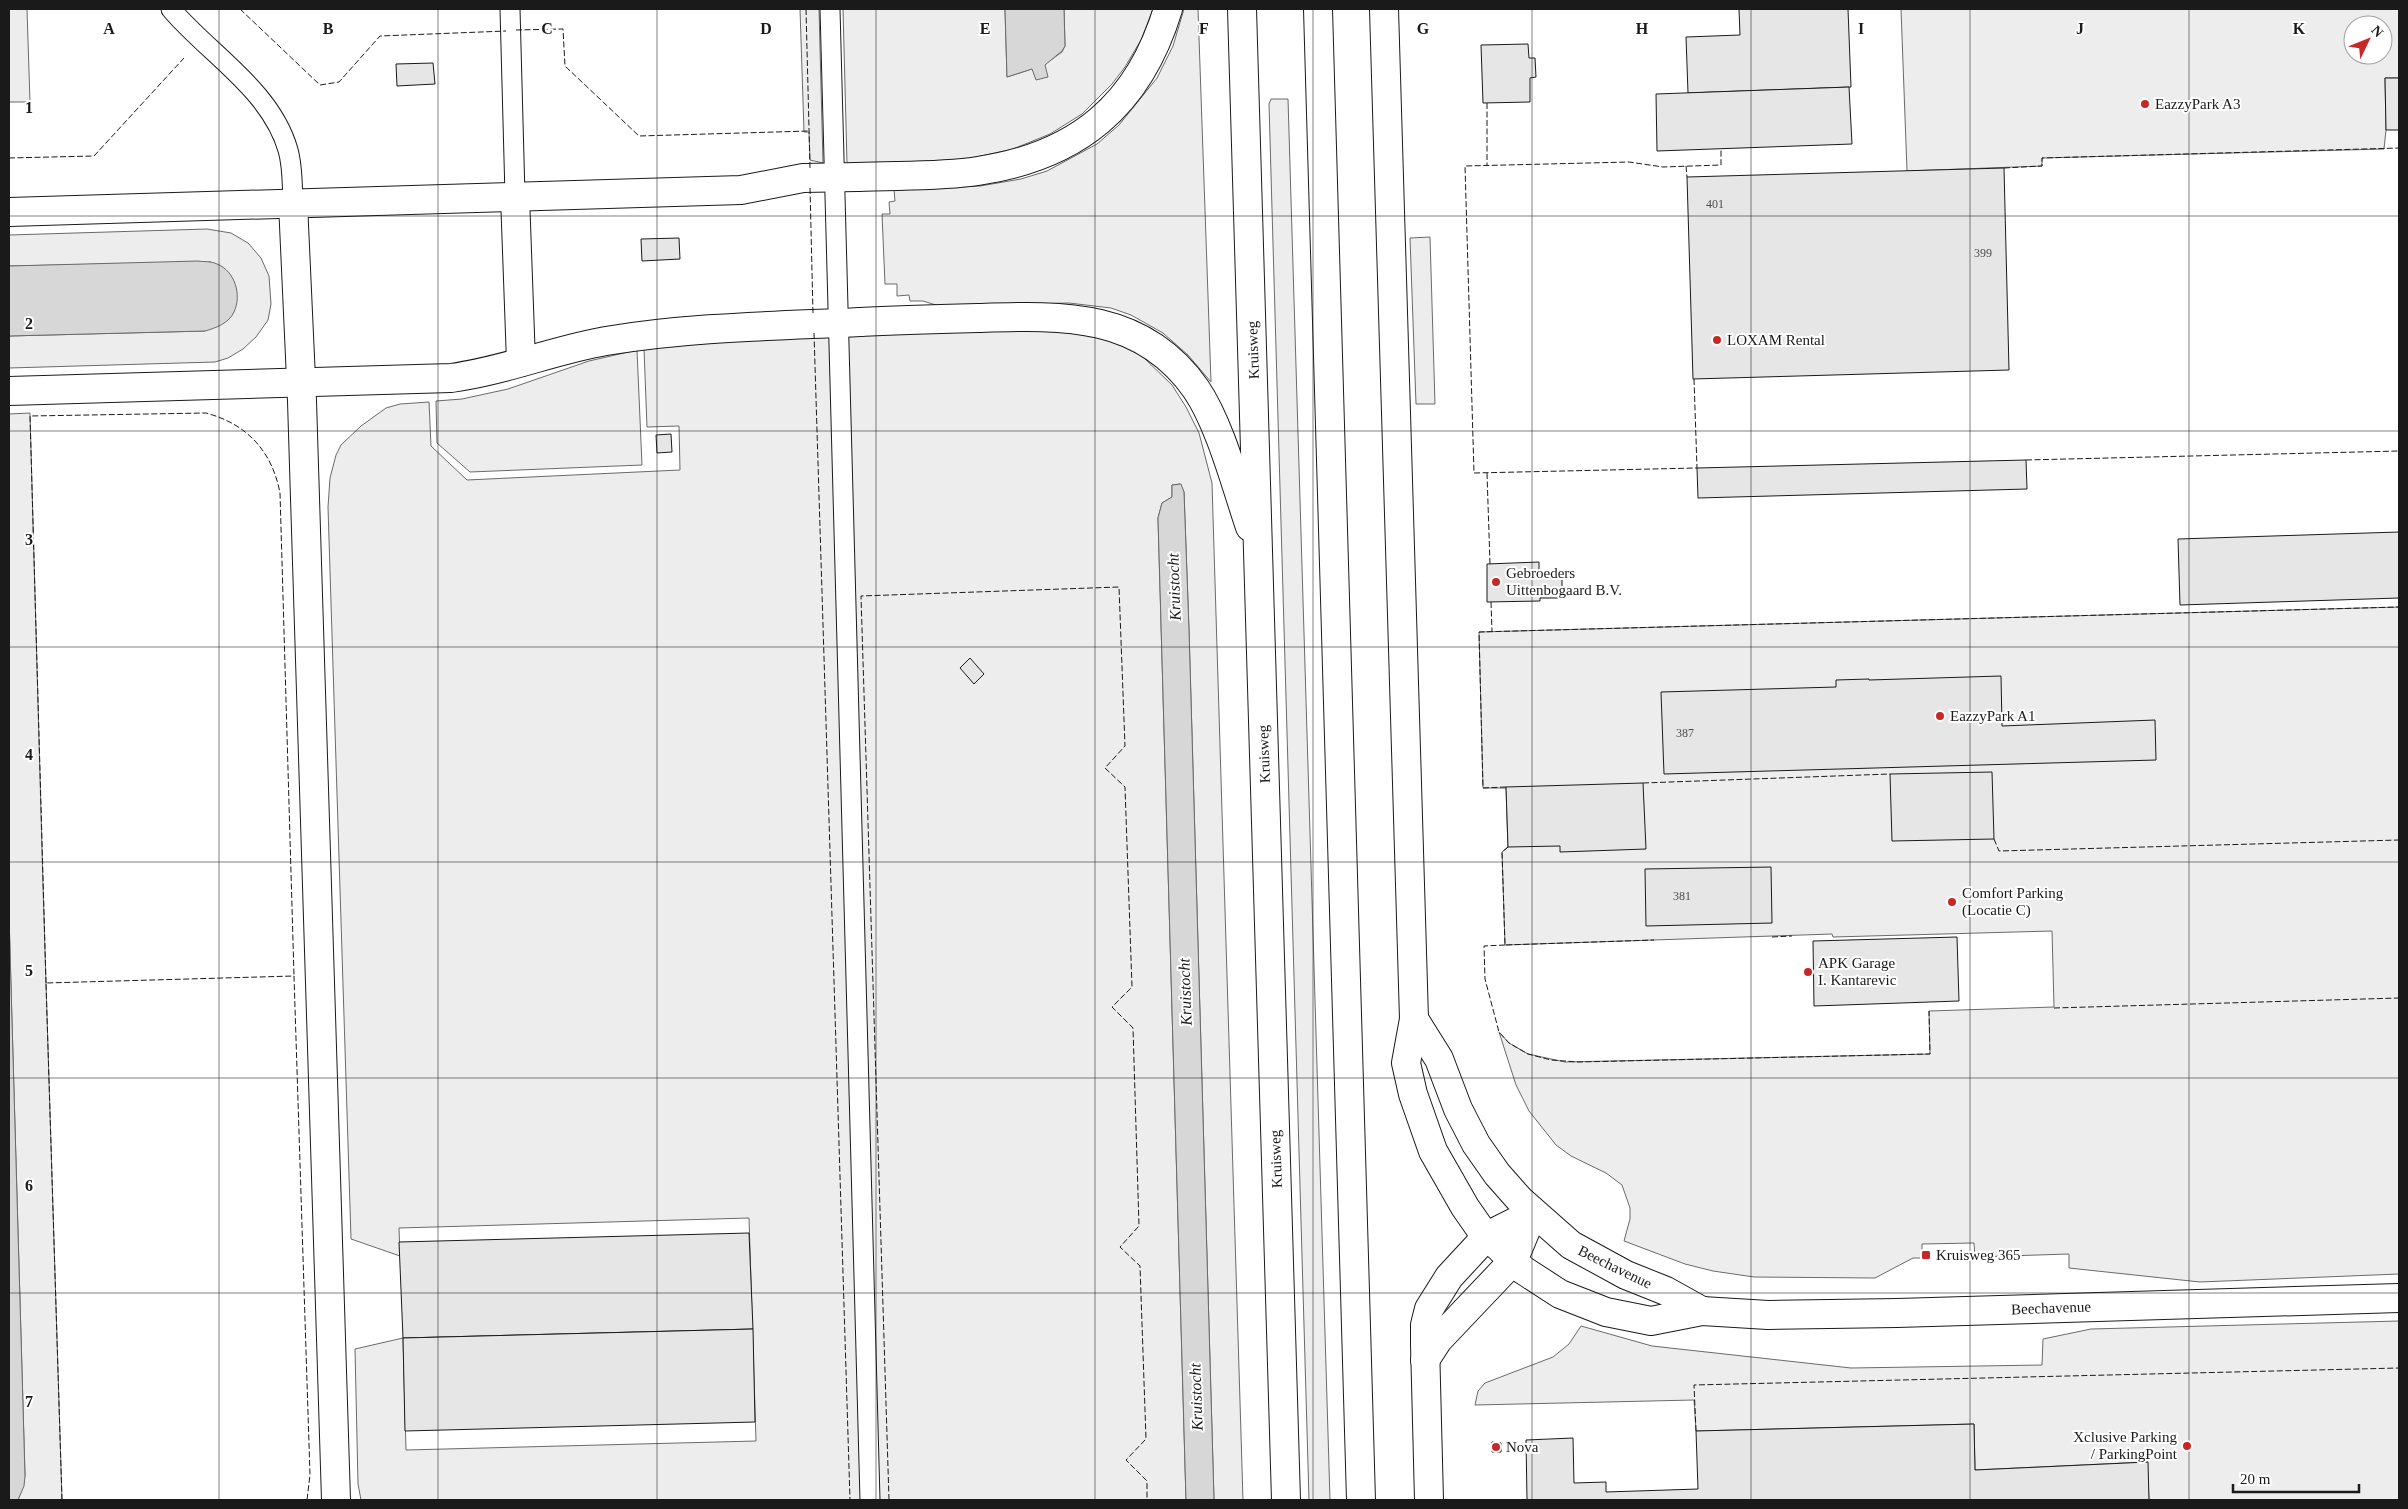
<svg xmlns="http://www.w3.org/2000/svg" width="2408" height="1509" font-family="Georgia,serif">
	<rect width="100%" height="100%" fill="#fff"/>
	<g fill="#ededed" stroke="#6a6a6a" fill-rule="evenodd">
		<polygon points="9,9 27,9 30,102 9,102"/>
		<polygon points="800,9 819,9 823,163 810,160 809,132 804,132"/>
		<polygon points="843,9 1005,9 1007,77 1044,65 1062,52 1065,46 1064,9 1153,9 1141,40 1125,67 1112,84 1082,114 1050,134 1013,149 967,159 917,163 847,164"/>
		<polygon points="1184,9 1198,9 1211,382 1188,355 1163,333 1131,315 1111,308 1069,303 939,306 923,301 910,301 909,295 897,296 897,284 885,284 882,214 890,214 889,202 895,201 894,190 980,186 1021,179 1047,171 1097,144 1119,125 1157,78 1173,46"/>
		<path d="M1901,9H2399V78H2385L2386,130L2384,149L2042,158V166L1907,171ZM2353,25H2383V55H2353Z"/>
		<polygon points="1271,99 1288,99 1330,1500 1309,1500 1269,104"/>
		<polygon points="207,229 231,233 248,243 261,258 269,276 271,304 268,320 256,337 243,349 228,358 215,362 9,368 9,336 205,331 211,262 9,266 9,235"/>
		<polygon points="1430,237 1435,404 1416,404 1410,238"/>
		<polygon points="1017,328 1092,335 1112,341 1142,356 1172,385 1186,407 1199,433 1212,483 1243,1500 1214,1500 1189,630 1184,492 1180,484 1172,485 1172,497 1162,503 1158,518 1186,1500 361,1500 358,1484 355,1349 403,1338 406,1450 756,1441 749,1218 399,1228 400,1256 351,1239 328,507 330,478 336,455 341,445 361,426 386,408 400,404 429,402 431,446 467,480 680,470 679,426 647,427 644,349 676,344"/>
		<polygon points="637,350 642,465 470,472 437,443 436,401 462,399 508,389 589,361"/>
		<polygon points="30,413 43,886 62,1500 18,1500 25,1476 9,916 9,414"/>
		<polygon points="2399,607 2399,1274 2200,1282 2069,1268 2069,1254 1975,1257 1974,1243 1922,1244 1922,1258 1913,1258 1875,1278 1754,1277 1713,1271 1685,1264 1624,1241 1630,1219 1630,1208 1622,1185 1606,1173 1571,1156 1556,1145 1529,1111 1516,1085 1499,1032 1509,1043 1528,1054 1565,1062 1930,1054 1929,1011 2054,1007 2052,931 1833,937 1832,934 1505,945 1502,852 1508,847 1506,788 1483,788 1479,632"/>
		<polygon points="2399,1321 2399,1500 2149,1500 2147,1462 1975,1470 1974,1424 1696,1431 1694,1400 1475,1405 1478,1391 1485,1383 1553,1357 1569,1344 1581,1326 1652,1346 1851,1368 2042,1365 2043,1339 2091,1329"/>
	</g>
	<g fill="#d7d7d7" stroke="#6a6a6a">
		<polygon points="1005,9 1064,9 1065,46 1062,51 1045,65 1048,77 1036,80 1032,69 1007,77"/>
		<path d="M198,261C204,262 211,261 217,264C235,271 242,295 234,312C229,323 216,328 205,331L9,336V266Z"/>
		<polygon points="1181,484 1184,492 1189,630 1214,1500 1186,1500 1158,518 1162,503 1172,497 1172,485"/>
		<polygon points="9,916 25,1476 24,1486 18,1500 9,1500"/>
	</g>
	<g fill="#e6e6e6" stroke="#1a1a1a">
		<polygon points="1739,9 1848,9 1851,87 1688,93 1686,37 1740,35"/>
		<polygon points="1528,44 1529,58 1535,58 1536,77 1530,78 1530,102 1483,103 1481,45"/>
		<polygon points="433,63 435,84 397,86 396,64"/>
		<polygon points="2385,78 2399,78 2399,130 2386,130"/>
		<polygon points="1849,87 1852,144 1657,151 1656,94"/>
		<polygon points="2004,168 2009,370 1693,379 1687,177"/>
		<polygon points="679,238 680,259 642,261 641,239"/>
		<polygon points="671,434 672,452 657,453 656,435"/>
		<polygon points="2026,460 2027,489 1698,498 1697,468"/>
		<polygon points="2399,532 2399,598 2180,605 2178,539"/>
		<polygon points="1539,562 1539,573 1562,573 1562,598 1540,598 1540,601 1487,602 1487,564"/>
		<polygon points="970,658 984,674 974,684 960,668"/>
		<polygon points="2001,676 2002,726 2155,720 2156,760 1664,774 1661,692 1836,687 1836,680 1869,679 1869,680"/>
		<polygon points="1992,772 1994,839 1892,841 1890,774"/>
		<polygon points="1643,783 1646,849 1560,852 1560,846 1508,847 1506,787"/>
		<polygon points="1771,867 1772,923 1646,926 1645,869"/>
		<polygon points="1957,937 1959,1001 1814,1006 1813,941"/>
		<polygon points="749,1233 753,1329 403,1338 399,1242"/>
		<polygon points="753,1329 755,1422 405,1431 403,1338"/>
		<polygon points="1974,1424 1975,1470 2148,1462 2149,1500 1527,1500 1526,1440 1573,1438 1574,1483 1606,1482 1606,1492 1698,1489 1696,1431"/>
		<polygon points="1492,1442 1501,1443 1501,1452 1492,1452"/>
	</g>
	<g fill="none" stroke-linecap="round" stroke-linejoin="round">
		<defs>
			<g id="service">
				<path d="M171,9C209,54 271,90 288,150C293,167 292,186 293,203"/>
				<polyline points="510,9 515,196"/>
				<polyline points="830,9 870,1500"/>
			</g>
			<g id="minor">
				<polyline points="515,196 521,362"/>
				<polyline points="293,203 302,401 336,1500"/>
				<polyline points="9,212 741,190 803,178 857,177"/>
				<path d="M9,391L451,378C504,371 554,350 606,341C690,327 775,326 860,322"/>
				<polyline points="1425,1360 1438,1340 1513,1261 1533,1213"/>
				<polyline points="1429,1500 1425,1344 1425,1325 1429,1309 1449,1277 1487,1236 1533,1213"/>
			</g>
			<g id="tertiary">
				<polyline points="1384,9 1414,1019 1406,1063 1413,1094 1433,1151 1465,1207 1481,1230 1523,1270 1560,1294 1606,1312 1651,1321 1702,1311 1768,1315 1897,1313 2399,1298"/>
				<polyline points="1414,1019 1439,1059 1458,1109 1476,1144 1497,1174 1520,1200 1571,1245 1626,1275 1666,1291 1702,1311"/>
			</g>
			<g id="trunk">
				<polyline points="1242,9 1286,1500"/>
				<polyline points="1318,9 1361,1500"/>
				<path d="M857,177C897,175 939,177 978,171C1078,156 1139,105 1168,9"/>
				<path d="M860,322C900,320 941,319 981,318C1064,315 1143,313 1196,389C1220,424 1236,486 1250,527"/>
			</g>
		</defs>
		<use href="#service" stroke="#1a1a1a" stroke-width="21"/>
		<use href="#minor" stroke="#1a1a1a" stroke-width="30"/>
		<use href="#tertiary" stroke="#1a1a1a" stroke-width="30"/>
		<use href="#trunk" stroke="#1a1a1a" stroke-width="30"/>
		<use href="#service" stroke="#fff" stroke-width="19"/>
		<use href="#minor" stroke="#fff" stroke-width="28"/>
		<use href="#tertiary" stroke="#fff" stroke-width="28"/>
		<use href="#trunk" stroke="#fff" stroke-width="28"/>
		<g stroke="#1a1a1a" stroke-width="1" stroke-dasharray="6 2.5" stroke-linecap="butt">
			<polyline points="240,9 320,85 339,82 380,36 506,31"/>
			<polyline points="806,9 810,168"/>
			<polyline points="516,30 563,29 565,66 639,136 809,131"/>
			<polyline points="1487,103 1487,166"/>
			<polyline points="9,158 94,156 184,58"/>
			<polyline points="1686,166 1687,177"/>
			<polyline points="2004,168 2042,166 2042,158 2399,148"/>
			<polyline points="810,188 813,313"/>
			<polyline points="814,333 850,1500"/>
			<polyline points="1694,379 1697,468 1474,473 1465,166 1629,162 1663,167 1721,165 1721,148"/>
			<polyline points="2026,460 2399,451"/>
			<polyline points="1487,473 1490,564"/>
			<polyline points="1491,602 1492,631"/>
			<polyline points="1643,783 1890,774"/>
			<polyline points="1506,787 1483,788 1479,632 2399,607"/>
			<polyline points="1994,839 1999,851 2399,840"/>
			<polyline points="1508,847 1502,852 1505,945 1654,940"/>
			<polyline points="1772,937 1792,936"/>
			<polyline points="1505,945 1484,946 1485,979 1499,1032 1509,1043 1528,1054 1551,1060 1578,1062 1930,1054 1929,1011"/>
			<path d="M46,983L30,416L206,413C247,424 272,451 280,493L294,976"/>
			<polyline points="2054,1008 2399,998"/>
			<polyline points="1696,1431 1694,1385 2399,1368"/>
			<polyline points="62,1500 46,983 294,976 310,1475 307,1500"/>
			<polyline points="889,1500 861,596 1119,587 1125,746 1105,768 1125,787 1132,987 1112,1007 1133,1028 1139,1226 1120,1247 1140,1266 1146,1439 1126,1460 1147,1481 1147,1500"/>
		</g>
	</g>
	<path fill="none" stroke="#1a1a1a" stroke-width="1" stroke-opacity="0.55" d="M219,9V1500M438,9V1500M657,9V1500M876,9V1500M1095,9V1500M1313,9V1500M1532,9V1500M1751,9V1500M1970,9V1500M2189,9V1500M9,216H2399M9,431H2399M9,647H2399M9,862H2399M9,1078H2399M9,1293H2399"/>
	<g fill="#c62828" stroke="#fff" stroke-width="2">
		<circle cx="2145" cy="104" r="5"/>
		<circle cx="1717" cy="340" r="5"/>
		<circle cx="1496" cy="582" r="5"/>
		<circle cx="1940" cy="716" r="5"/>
		<circle cx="1952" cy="902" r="5"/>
		<circle cx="1808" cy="972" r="5"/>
		<rect x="1921" y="1250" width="10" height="10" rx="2.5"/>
		<circle cx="2187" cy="1446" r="5"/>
		<circle cx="1496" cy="1447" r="5"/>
	</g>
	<g text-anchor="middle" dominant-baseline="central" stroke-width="4" stroke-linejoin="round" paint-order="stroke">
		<g font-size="12" fill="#4d4d4d">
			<text x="1715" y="204">401</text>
			<text x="1983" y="253">399</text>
			<text x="1685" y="733">387</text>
			<text x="1682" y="896">381</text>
		</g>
		<g font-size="15" fill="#1a1a1a" stroke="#fff" text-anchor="start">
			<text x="2155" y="104">EazzyPark A3</text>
			<text x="1727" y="340">LOXAM Rental</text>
			<text x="1506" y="573">Gebroeders<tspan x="1506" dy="17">Uittenbogaard B.V.</tspan></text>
			<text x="1950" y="716">EazzyPark A1</text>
			<text x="1962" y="893">Comfort Parking<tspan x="1962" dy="17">(Locatie C)</tspan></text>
			<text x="1818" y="963">APK Garage<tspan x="1818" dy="17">I. Kantarevic</tspan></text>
			<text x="1936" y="1255">Kruisweg 365</text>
			<text x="2177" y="1437" text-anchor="end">Xclusive Parking<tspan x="2177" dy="17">/ ParkingPoint</tspan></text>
			<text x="1506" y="1447">Nova</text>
		</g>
		<g font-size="15" fill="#1a1a1a" stroke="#fff">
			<text transform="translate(1253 350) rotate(-92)">Kruisweg</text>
			<text transform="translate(1264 754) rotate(-92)">Kruisweg</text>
			<text transform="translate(1276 1159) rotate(-92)">Kruisweg</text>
			<text transform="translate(1615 1267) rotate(26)">Beechavenue</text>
			<text transform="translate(2051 1308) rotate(-2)">Beechavenue</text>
		</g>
		<g font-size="16" font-style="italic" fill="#1a1a1a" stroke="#fff">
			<text transform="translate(1174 587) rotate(-92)">Kruistocht</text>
			<text transform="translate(1185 992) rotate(-92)">Kruistocht</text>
			<text transform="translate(1196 1397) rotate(-92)">Kruistocht</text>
		</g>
	</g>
	<g font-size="16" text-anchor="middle" font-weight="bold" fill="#1a1a1a" stroke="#fff" stroke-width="4" stroke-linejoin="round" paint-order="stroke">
		<text x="109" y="34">A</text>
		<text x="328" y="34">B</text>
		<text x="547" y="34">C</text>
		<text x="766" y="34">D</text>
		<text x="985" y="34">E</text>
		<text x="1204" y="34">F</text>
		<text x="1423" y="34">G</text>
		<text x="1642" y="34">H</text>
		<text x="1861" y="34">I</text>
		<text x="2080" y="34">J</text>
		<text x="2299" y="34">K</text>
		<text x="29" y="113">1</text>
		<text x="29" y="329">2</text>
		<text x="29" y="545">3</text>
		<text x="29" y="760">4</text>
		<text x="29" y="976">5</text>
		<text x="29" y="1191">6</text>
		<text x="29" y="1407">7</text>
	</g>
	<rect width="2408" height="1509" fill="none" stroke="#1a1a1a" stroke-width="20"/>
	<g transform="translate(2368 40) rotate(47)"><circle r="24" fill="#ffffff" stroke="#a3a3a3"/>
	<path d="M0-4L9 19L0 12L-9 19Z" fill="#c62828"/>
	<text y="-8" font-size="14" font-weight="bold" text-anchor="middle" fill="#1a1a1a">N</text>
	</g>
	<path d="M2233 1484v8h126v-8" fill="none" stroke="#1a1a1a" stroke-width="2.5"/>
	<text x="2240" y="1484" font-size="15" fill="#1a1a1a" stroke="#ffffff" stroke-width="4" paint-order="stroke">20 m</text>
</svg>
